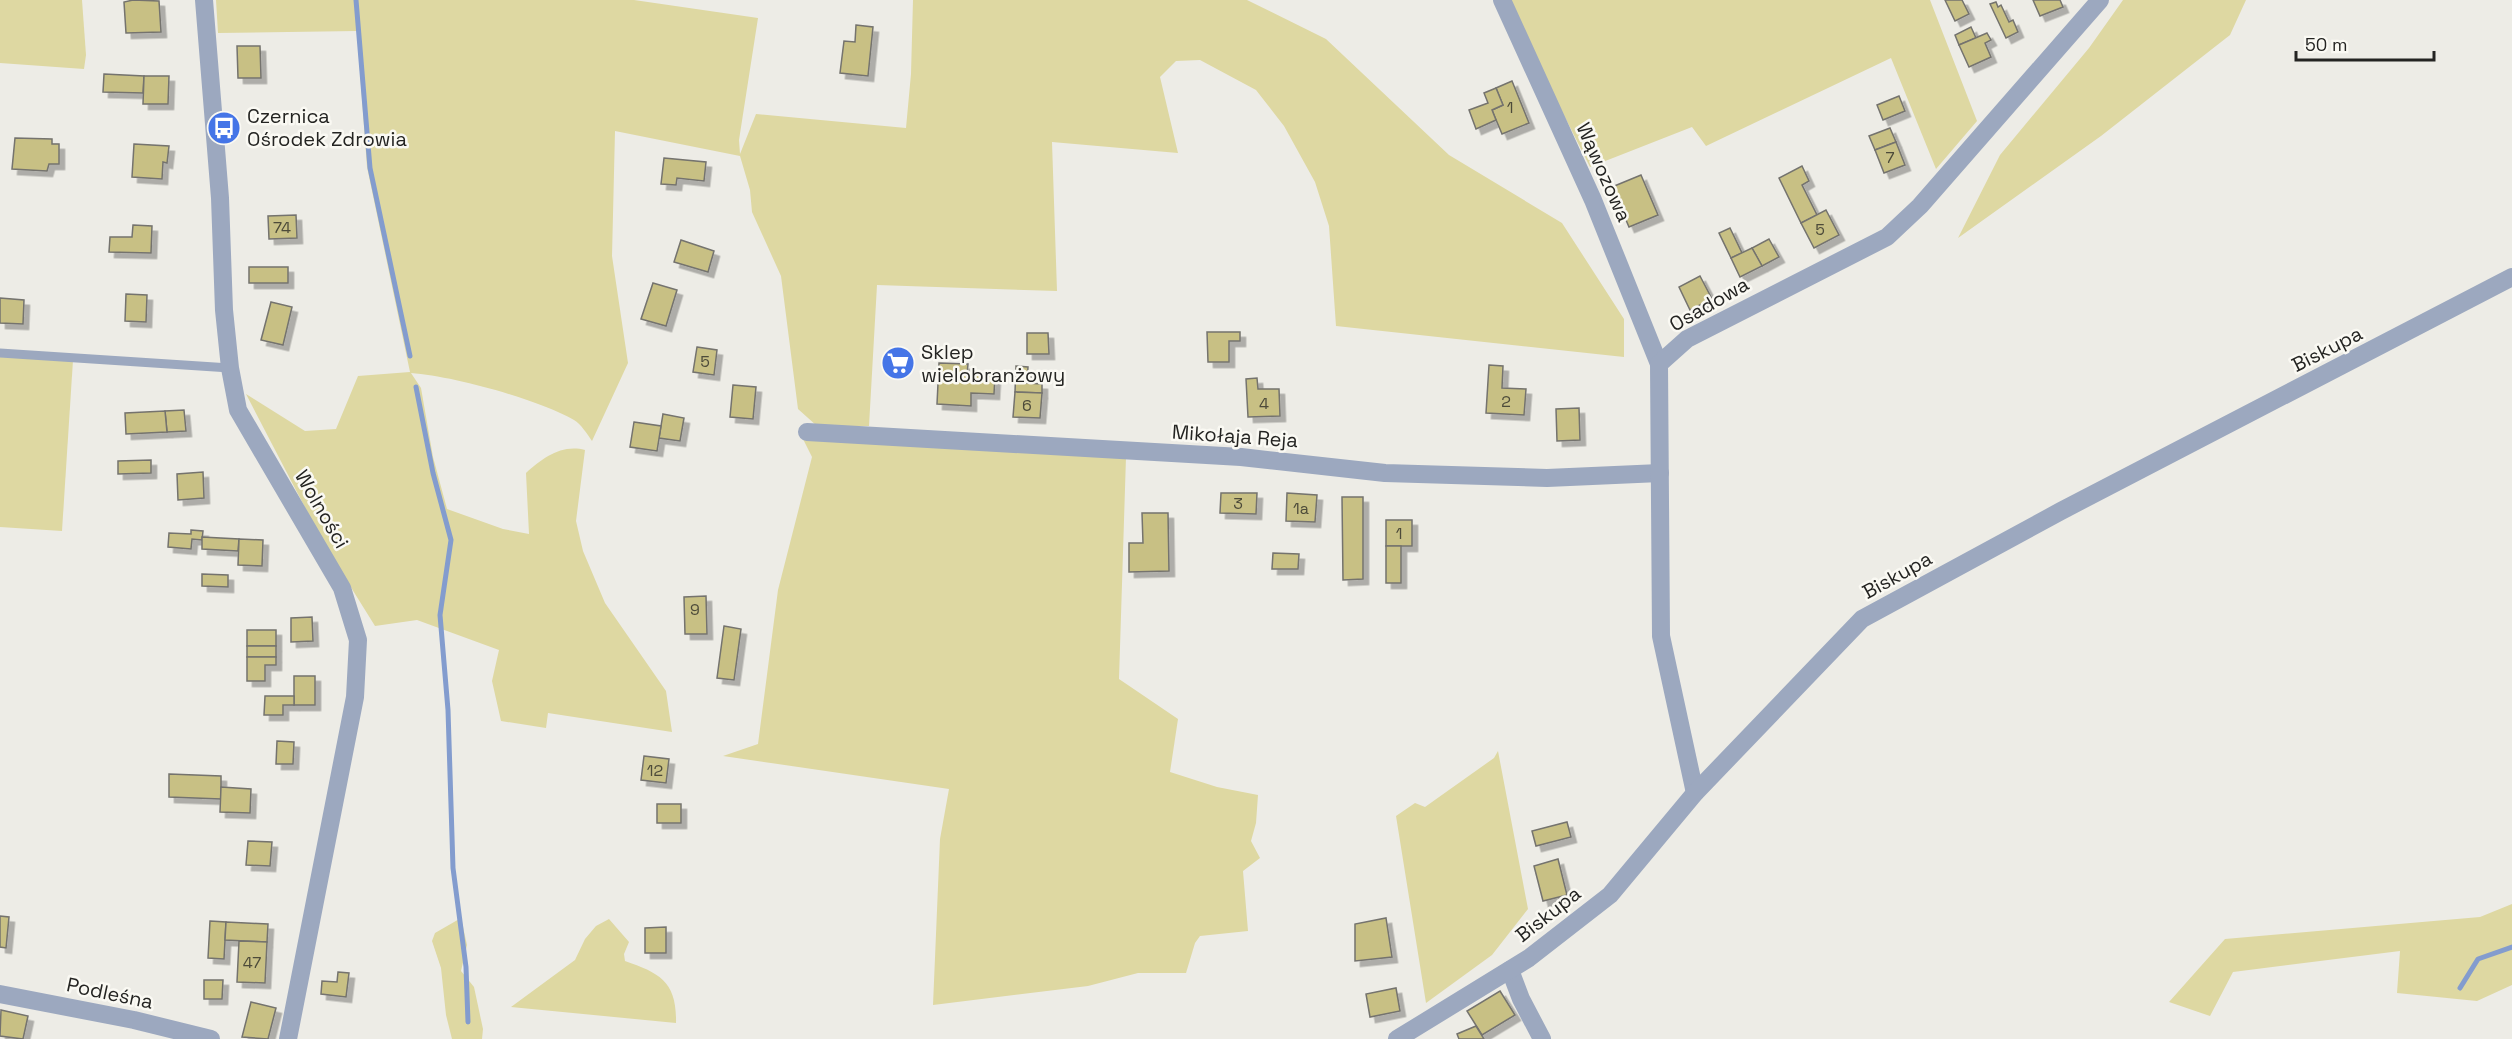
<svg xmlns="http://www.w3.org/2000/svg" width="2512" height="1039" font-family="'Space Grotesk',sans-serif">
	<defs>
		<filter id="shadow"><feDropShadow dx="5.5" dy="5.5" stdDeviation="0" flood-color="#0004"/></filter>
	</defs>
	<rect width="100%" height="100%" fill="#edece6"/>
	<g fill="#ded8a2">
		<polygon points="0,0 82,0 86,55 84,69 0,63"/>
		<path d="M216,0H634L758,18L739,140L740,154L756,114L906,128L911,74L913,0H1247L1326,39L1449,155L1562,223L1624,319V357L1336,326L1329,226L1315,182L1284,126L1256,90L1200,60L1176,61L1160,77L1178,153L1052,142L1057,291L877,285L869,426H817L798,409L781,276L752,212L750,190L740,156L615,131L612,256L628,363L592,441C587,434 581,424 574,420C537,399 453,376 411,373L421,388L433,457L447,509L503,529L529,534L526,473C543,458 561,444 585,450L576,521L583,551L605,603L666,691L672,732L548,713L546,728L501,721L492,681L499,650L417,620L375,626L324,544L246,394L305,431L336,429L358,376L410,372L367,167L357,31L218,33Z"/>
		<polygon points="1506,0 1930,0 1977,121 1936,169 1891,58 1706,146 1692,127 1590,167"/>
		<polygon points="2123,0 2246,0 2230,35 2101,136 1958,238 2000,155 2089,48"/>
		<polygon points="0,357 73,360 62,531 0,527"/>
		<polygon points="803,439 1126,457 1119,679 1178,719 1170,772 1217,787 1258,795 1256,823 1251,841 1260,858 1243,871 1248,931 1200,936 1195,943 1186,973 1138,973 1088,986 933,1005 940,839 949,789 723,756 758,744 778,590 812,457"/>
		<polygon points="1498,751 1528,909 1492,955 1426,1003 1396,816 1415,803 1425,807 1494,758"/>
		<polygon points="2512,904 2512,985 2477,1001 2397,993 2400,951 2233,972 2210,1016 2169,1002 2225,939 2480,917"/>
		<polygon points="461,918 467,945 461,971 474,987 483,1029 482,1039 452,1039 446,1015 441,968 432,941 435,933"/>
		<path d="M609,919L629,942L624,954L625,961C660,973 677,982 676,1023L511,1007L575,960L585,939L596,926Z"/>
	</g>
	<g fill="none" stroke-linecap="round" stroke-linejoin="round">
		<g stroke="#839cce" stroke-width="5">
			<polyline points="356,0 370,168 410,356"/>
			<polyline points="416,387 433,473 451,540 440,615 448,710 453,868 466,967 468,1022"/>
			<polyline points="2460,988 2478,959 2512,947"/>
		</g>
	</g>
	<g fill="#c8c084" stroke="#74736e" stroke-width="1.5" filter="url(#shadow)">
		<polygon points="133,0 159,1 161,32 126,33 124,2"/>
		<polygon points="1945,0 1962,0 1969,14 1955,21"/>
		<polygon points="2033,0 2060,0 2063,7 2040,16"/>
		<polygon points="1996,2 1998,7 2001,5 2009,22 2013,20 2018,32 2006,38 1990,4"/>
		<polygon points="856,25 873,27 868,76 840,73 844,41 855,42"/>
		<polygon points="1971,27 1976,38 1959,45 1955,35"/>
		<polygon points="1987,33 1991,40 1985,43 1991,57 1969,67 1959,45"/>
		<polygon points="237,46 260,46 261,78 238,78"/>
		<polygon points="104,74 144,76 143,93 103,92"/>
		<polygon points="144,76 169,76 168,104 143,104"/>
		<polygon points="1512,81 1529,123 1502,134 1492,110 1503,105 1496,88"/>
		<polygon points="1496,88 1503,105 1492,110 1496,120 1476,129 1469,110 1488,103 1484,93"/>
		<polygon points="1899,96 1905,111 1883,120 1877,105"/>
		<polygon points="1890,128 1896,142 1875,150 1869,136"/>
		<polygon points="15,138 52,139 52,144 59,144 59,164 49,164 47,171 12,169"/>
		<polygon points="1896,142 1905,165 1884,173 1875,150"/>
		<polygon points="134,144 169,146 167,163 163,162 162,179 132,177"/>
		<polygon points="664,158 706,162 704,181 677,178 676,185 661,184"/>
		<polygon points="1802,166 1809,181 1802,185 1817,215 1801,223 1779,178"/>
		<polygon points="1641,175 1658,215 1629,227 1612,187"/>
		<polygon points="1826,210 1839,235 1814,248 1801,223"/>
		<polygon points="296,215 297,238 269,239 268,216"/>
		<polygon points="133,225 152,226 151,253 109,252 110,237 132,237"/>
		<polygon points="1730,228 1742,253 1731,258 1719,233"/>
		<polygon points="1769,239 1779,257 1762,266 1752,248"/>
		<polygon points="681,240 714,251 708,272 674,262"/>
		<polygon points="1752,248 1762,266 1740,277 1731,258"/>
		<rect x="249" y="267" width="39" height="16"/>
		<polygon points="1700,276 1712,299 1690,310 1679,287"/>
		<polygon points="653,283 677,290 666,326 641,319"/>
		<polygon points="126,294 147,295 146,322 125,321"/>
		<polygon points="0,298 24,300 23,324 0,323"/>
		<polygon points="271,302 292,307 283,345 261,340"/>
		<polygon points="1207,332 1240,332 1240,341 1229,341 1229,362 1208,362"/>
		<polygon points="1027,333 1048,333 1049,354 1027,354"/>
		<polygon points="697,347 717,350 714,375 693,372"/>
		<polygon points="939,363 968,364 967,374 995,376 994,394 971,393 971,406 937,404"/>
		<polygon points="1489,365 1503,366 1502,388 1526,389 1524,415 1486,413"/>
		<polygon points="1016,366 1028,367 1027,383 1042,384 1042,393 1015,392"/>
		<polygon points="1257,378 1258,389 1279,389 1280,416 1248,417 1246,379"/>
		<polygon points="733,385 756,387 753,419 730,417"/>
		<polygon points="1015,392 1042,393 1040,418 1013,417"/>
		<polygon points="1579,408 1580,440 1557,441 1556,409"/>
		<polygon points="184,410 186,431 167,432 165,411"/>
		<polygon points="165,411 167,432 126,434 125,413"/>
		<polygon points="663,414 684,418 680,441 659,438"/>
		<polygon points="634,422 661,426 657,451 630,447"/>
		<polygon points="151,460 151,473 118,474 118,461"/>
		<polygon points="203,472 204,498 178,500 177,474"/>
		<polygon points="1221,493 1257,493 1256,514 1220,513"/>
		<polygon points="1287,493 1317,495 1315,522 1286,521"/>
		<polygon points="1342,497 1363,497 1363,579 1343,580"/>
		<polygon points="1142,513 1168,513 1169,571 1129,572 1129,543 1143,543"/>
		<rect x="1386" y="520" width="26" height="26"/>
		<polygon points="191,530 203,531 202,540 192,539 191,549 168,547 169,533 191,534"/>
		<polygon points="202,537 239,539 238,551 202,549"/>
		<polygon points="239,539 263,540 262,566 238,565"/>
		<rect x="1386" y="546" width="15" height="37"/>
		<polygon points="1273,553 1299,554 1298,569 1272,569"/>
		<polygon points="202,574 228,575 228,587 202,586"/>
		<polygon points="706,596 707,634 685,634 684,597"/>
		<polygon points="312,617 313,641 291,642 291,618"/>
		<polygon points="724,626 741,629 734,680 717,678"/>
		<rect x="247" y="630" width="29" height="16"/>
		<rect x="247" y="646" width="29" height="11"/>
		<polygon points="247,657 276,657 276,665 265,665 265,681 247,681"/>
		<rect x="294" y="676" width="21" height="29"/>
		<polygon points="265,696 294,696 294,705 283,705 283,715 264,715"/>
		<polygon points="277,741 294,742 293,764 276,764"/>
		<polygon points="644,756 669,759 666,783 641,780"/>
		<polygon points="169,774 221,776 221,799 169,797"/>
		<polygon points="221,787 251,789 250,813 220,812"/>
		<rect x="657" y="804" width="24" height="19"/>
		<polygon points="1567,822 1571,837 1536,846 1532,831"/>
		<polygon points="248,841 272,842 270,866 246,865"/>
		<polygon points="1558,859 1567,895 1543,901 1534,866"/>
		<polygon points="0,916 9,917 6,948 0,947"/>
		<polygon points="1386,918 1392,957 1355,961 1355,924"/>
		<polygon points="210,921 226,922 224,959 208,958"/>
		<polygon points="226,922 268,924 267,942 225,940"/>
		<polygon points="666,927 666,953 645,953 645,928"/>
		<polygon points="239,941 267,942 265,983 237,982"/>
		<polygon points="338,972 349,973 346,997 321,994 322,981 337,982"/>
		<polygon points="204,980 223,980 222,999 204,999"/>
		<polygon points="1396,988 1400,1011 1370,1017 1366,994"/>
		<polygon points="1500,991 1515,1015 1482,1035 1467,1011"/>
		<polygon points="251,1002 276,1008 268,1039 242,1037"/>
		<polygon points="1,1010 28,1016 23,1039 0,1036"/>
		<polygon points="1476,1026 1484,1039 1459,1039 1457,1034"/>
	</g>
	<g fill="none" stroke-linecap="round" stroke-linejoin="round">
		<polyline stroke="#9ca8bf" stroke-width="9" points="0,353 230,368"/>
		<g stroke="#9ca8bf" stroke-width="18">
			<polyline points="1502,0 1593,200 1659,364"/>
			<polyline points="807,432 1241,457 1385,473 1547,478 1660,473"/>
			<polyline points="1695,793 1661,636 1659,364 1687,339 1887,237 1920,206 2100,0"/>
			<polyline points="1510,970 1521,999 1542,1039"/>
			<polyline points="0,994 134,1020 211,1039"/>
			<polyline points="1397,1039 1529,958 1610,895 1695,793 1862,619 2061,511 2512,277"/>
		</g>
		<polyline stroke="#9ca8bf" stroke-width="18" points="204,0 220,198 224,310 230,368 238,410 342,588 358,640 355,697 288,1039"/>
	</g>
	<defs>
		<symbol id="bus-disc" viewBox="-11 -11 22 22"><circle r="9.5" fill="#4575e7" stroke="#faf9f3"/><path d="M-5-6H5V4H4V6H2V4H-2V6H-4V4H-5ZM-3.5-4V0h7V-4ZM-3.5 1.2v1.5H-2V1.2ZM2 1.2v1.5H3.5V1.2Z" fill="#fff"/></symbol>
		<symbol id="supermarket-disc" viewBox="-11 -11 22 22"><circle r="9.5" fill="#4575e7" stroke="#faf9f3"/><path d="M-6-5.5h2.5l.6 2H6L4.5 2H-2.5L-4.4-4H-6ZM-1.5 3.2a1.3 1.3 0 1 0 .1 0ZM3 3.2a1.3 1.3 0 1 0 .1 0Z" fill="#fff"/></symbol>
	</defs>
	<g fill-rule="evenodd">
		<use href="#bus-disc" x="205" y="109" width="38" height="38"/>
		<use href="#supermarket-disc" x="879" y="344" width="38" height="38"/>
	</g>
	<g text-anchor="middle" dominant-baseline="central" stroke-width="5" stroke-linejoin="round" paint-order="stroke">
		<g font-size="16" fill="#4d4b3a">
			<text x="1510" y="107">1</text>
			<text x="1890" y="157">7</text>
			<text x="282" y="227">74</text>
			<text x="1820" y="229">5</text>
			<text x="705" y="361">5</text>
			<text x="1506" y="401">2</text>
			<text x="1264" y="403">4</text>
			<text x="1027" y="405">6</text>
			<text x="1238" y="503">3</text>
			<text x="1301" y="508">1a</text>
			<text x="1399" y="533">1</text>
			<text x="695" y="609">9</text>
			<text x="655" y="770">12</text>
			<text x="252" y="962">47</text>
		</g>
		<g font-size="20" fill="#242422" stroke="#faf9f3" text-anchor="start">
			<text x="247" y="116">Czernica<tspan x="247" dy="23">Ośrodek Zdrowia</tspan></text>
			<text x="921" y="352">Sklep<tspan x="921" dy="23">wielobranżowy</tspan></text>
		</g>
		<g font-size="20" fill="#242422" stroke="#faf9f3">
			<text transform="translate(1604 172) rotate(66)">Wąwozowa</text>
			<text transform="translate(1709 304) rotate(-30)">Osadowa</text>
			<text transform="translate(2327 349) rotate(-27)">Biskupa</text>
			<text transform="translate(1235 436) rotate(4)">Mikołaja Reja</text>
			<text transform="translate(322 509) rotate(60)">Wolności</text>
			<text transform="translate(1897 575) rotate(-29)">Biskupa</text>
			<text transform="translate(1548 914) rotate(-38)">Biskupa</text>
			<text transform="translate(110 993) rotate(12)">Podleśna</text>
		</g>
	</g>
	<path d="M2296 51v9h138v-9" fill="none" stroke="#242422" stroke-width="3"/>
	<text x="2305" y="51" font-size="18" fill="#242422" stroke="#faf9f3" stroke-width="4.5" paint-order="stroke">50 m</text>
</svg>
